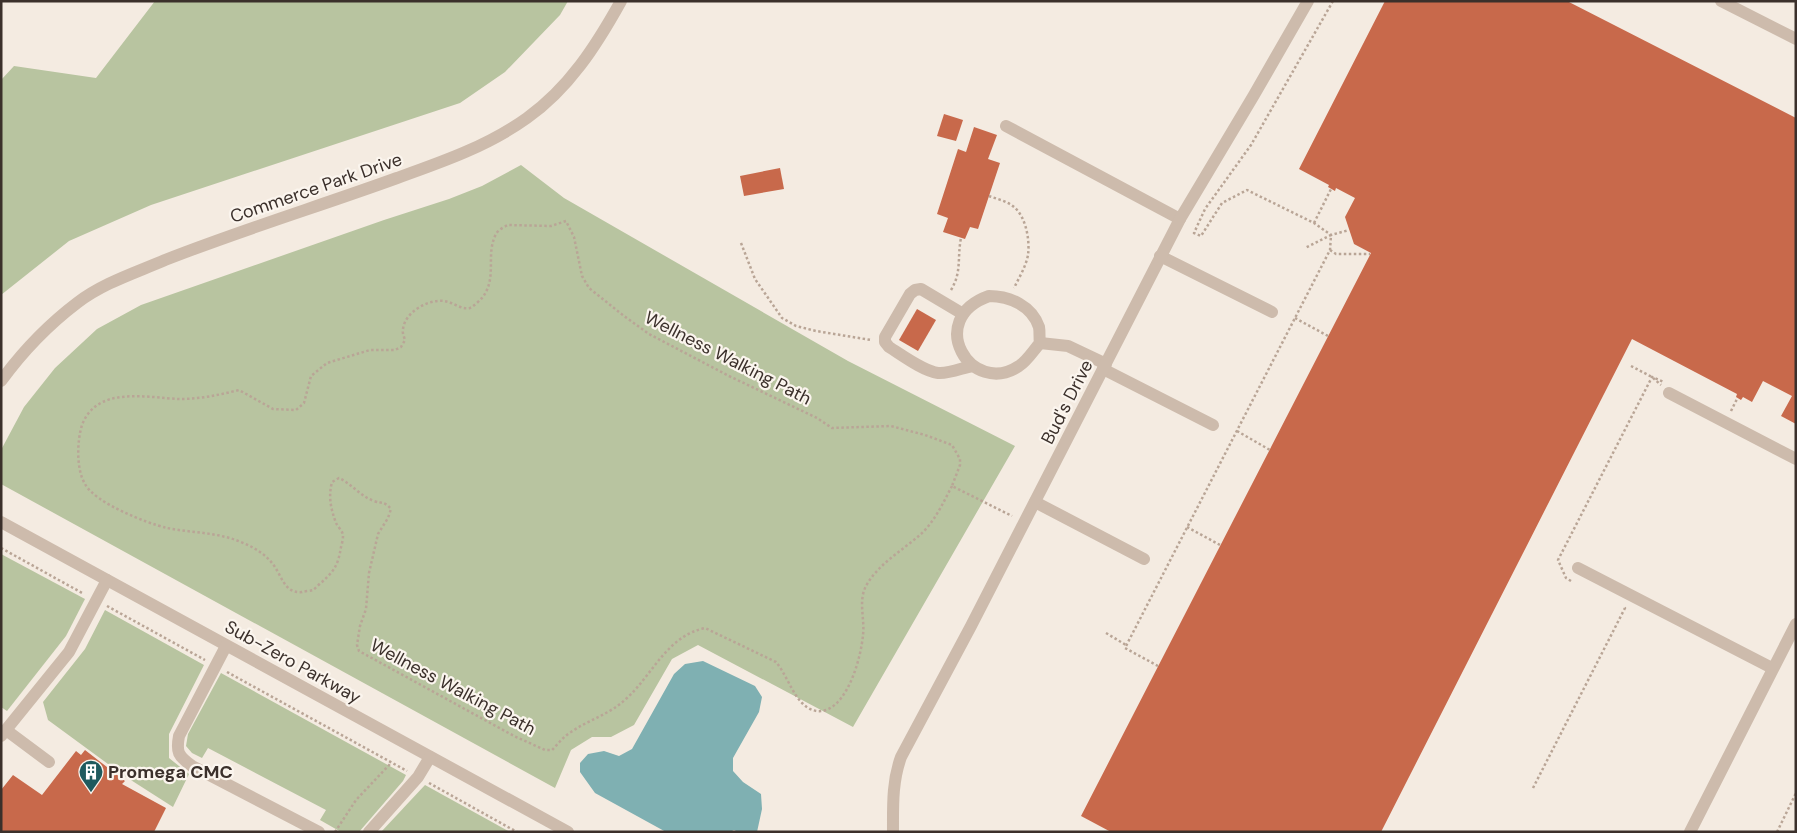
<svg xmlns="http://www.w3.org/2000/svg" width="1797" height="833" font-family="'DM Sans',sans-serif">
	<rect width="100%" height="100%" fill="#f4ebe1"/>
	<g fill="#b8c4a0">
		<polygon points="155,1 568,1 560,15 505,72 460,103 151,205 69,241 1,295 1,80 14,66 96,78"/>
		<polygon points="521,165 564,198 848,361 1015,446 853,727 698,645 672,659 634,725 611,737 592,737 571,750 555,788 1,484 1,450 24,407 55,368 97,329 141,305 384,220 449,199 482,186"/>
		<polygon points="1,554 85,599 66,636 7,711 1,707"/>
		<polygon points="105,610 204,665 169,734 169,758 189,774 173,807 123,775 48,720 43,702 85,649"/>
		<polygon points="221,673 406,775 403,781 359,832 341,832 320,820 326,810 208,748 202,758 192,753 186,746 188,734"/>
		<polygon points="425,785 510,832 381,832"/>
	</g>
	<polygon fill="#7fb0b2" points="703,661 755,686 762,697 759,712 733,758 733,771 743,782 761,794 762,809 757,832 738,832 734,830 730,832 666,832 595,793 580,772 580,763 588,754 604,751 619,756 632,749 674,674 685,664"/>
	<g fill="#c8694b">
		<polygon points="1385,1 1567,1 1796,118 1796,424 1781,416 1792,396 1763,381 1752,402 1743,397 1741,400 1736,397 1737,394 1632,339 1381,832 1111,832 1081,816 1371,253 1354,244 1345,217 1355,198 1336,188 1335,191 1328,187 1329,185 1299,169"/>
		<polygon points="944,114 963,120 956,141 937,136"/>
		<polygon points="974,127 997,135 988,159 1000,163 978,229 970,227 965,239 943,232 948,218 937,214 958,149 966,152"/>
		<polygon points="780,168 784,189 744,196 740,176"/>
		<polygon points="917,309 936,320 918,351 899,340"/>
		<polygon points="85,750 125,781 122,784 166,808 154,832 1,832 1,790 13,775 42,795 76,751 81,755"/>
	</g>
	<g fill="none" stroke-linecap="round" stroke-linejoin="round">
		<g stroke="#b9a596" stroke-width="2.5" stroke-dasharray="2.5 2.5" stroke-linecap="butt">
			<polyline points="1333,1 1251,145 1205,209 1194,233 1201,236 1222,203 1247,190 1314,223 1331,235 1349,230"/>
			<path d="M989,196C997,199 1007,201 1014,207C1026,217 1030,240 1028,255C1026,266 1019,278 1014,288"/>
			<polyline points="1314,223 1331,189"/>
			<polyline points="741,243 755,279 782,318 796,326 816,331 871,340"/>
			<polyline points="1330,250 1336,254 1370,254"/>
			<path d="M951,290C962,272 957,258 961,238"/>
			<polyline points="1295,318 1328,336"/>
			<polyline points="1631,366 1652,377 1661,385"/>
			<polyline points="1731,411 1737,399"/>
			<polyline points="1237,431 1270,450"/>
			<path d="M952,486C943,503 935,521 921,534C903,550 878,564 866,586C858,601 865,619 863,635C861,657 849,702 826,710C817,713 809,710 802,703C792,693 786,674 776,662L705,628C667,636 653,674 627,698C609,715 590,719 571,732C564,736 558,744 552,750H545L514,736L359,651L357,645L360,626L366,609L369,573L378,534L388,518L391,509C384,501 383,504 374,501C360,496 352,484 339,478L332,482C328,497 331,509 336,523C338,527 343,531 343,536C343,539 342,544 341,547C338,565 335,570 322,582C319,584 316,588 313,590C310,591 305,591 302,592C284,594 282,575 272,563C264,553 253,547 241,542C217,532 192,533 167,528C146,523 95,503 85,484C76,469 77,441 82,425C97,385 148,398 180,399C200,399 219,395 239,390L273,409L296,410L304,403L311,376L327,363L370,350H395L401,347L405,340C404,337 402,332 403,329C405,312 428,299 444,301C453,302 461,310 470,308C474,306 479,301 482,298C498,278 485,255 496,234C498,230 504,227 508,225L551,226L566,221L574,237L582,276L589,288L624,316L649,334L729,376L817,418L832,428L891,426L925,435L952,445L960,459V465L952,486L1012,516"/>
			<polyline points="1187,527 1220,545"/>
			<polyline points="1,548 84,594"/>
			<polyline points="1571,581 1566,578 1558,560 1652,377 1664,382"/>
			<polyline points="107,606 205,660"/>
			<polyline points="1106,633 1126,645"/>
			<polyline points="1158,666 1125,648 1330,250 1331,235 1305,248"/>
			<polyline points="227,672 407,771"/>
			<polyline points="429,783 517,832"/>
			<polyline points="1533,788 1625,608 1623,607"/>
			<polyline points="335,832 356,800 391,763"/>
			<polyline points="1777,832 1796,793"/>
		</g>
		<g stroke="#cdbbac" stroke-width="12">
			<polyline points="1721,1 1796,39"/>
			<polyline points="1006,126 1180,219"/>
			<polyline points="1160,256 1272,312"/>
			<path d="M989,296C1010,296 1032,306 1039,327C1040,332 1039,338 1040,343C1033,351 1027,361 1019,366C971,398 924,319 989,296Z"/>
			<path d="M963,314L921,289L915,290L910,294L885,337V342L889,347C902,355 923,371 938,373C949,374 962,368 972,366"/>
			<polyline points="1040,343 1068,346 1106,364"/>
			<polyline points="1103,369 1213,425"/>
			<path d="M1,381C23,351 48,325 77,303C103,283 135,273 165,260C241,230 320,206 397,178C442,162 488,146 527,118C569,88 596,46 621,1"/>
			<polyline points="1669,393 1796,459"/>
			<polyline points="1035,502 1144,559"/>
			<polyline points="1,522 568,832"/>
			<polyline points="1578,568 1772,668"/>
			<path d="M226,646L179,736C176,752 178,756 192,766L319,832"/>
			<polyline points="6,730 49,762"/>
			<polyline points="1,736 69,652 107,580"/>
			<polyline points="369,832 418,777 430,757"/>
			<path d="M893,832C893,806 892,782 901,757L971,626L1180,219L1254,95L1308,1"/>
			<polyline points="1690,832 1796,624"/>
		</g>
	</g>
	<defs>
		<symbol id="building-pin" viewBox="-11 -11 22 30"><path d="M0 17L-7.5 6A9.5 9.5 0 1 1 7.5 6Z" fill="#1f5a5e" stroke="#fbf5ee"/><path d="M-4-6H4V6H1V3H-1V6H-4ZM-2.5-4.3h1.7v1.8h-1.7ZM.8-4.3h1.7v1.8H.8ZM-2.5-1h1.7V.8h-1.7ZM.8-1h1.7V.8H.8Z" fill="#fff"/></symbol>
	</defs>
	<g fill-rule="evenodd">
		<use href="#building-pin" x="77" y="758" width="28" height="38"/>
	</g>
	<g text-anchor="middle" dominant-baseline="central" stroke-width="4.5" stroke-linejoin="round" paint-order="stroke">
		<g font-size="18" fill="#3b302b" stroke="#fbf5ee">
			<text transform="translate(316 188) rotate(-19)">Commerce Park Drive</text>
			<text transform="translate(728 358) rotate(27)">Wellness Walking Path</text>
			<text transform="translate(1067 402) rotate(-63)">Bud's Drive</text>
			<text transform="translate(293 662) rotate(29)">Sub-Zero Parkway</text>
			<text transform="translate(453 687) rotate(28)">Wellness Walking Path</text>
		</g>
		<g font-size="18" font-weight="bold" fill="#3b302b" stroke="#fbf5ee" text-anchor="start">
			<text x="108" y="772">Promega CMC</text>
		</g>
	</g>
	<rect width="1797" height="833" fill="none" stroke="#3b302b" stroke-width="5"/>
</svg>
